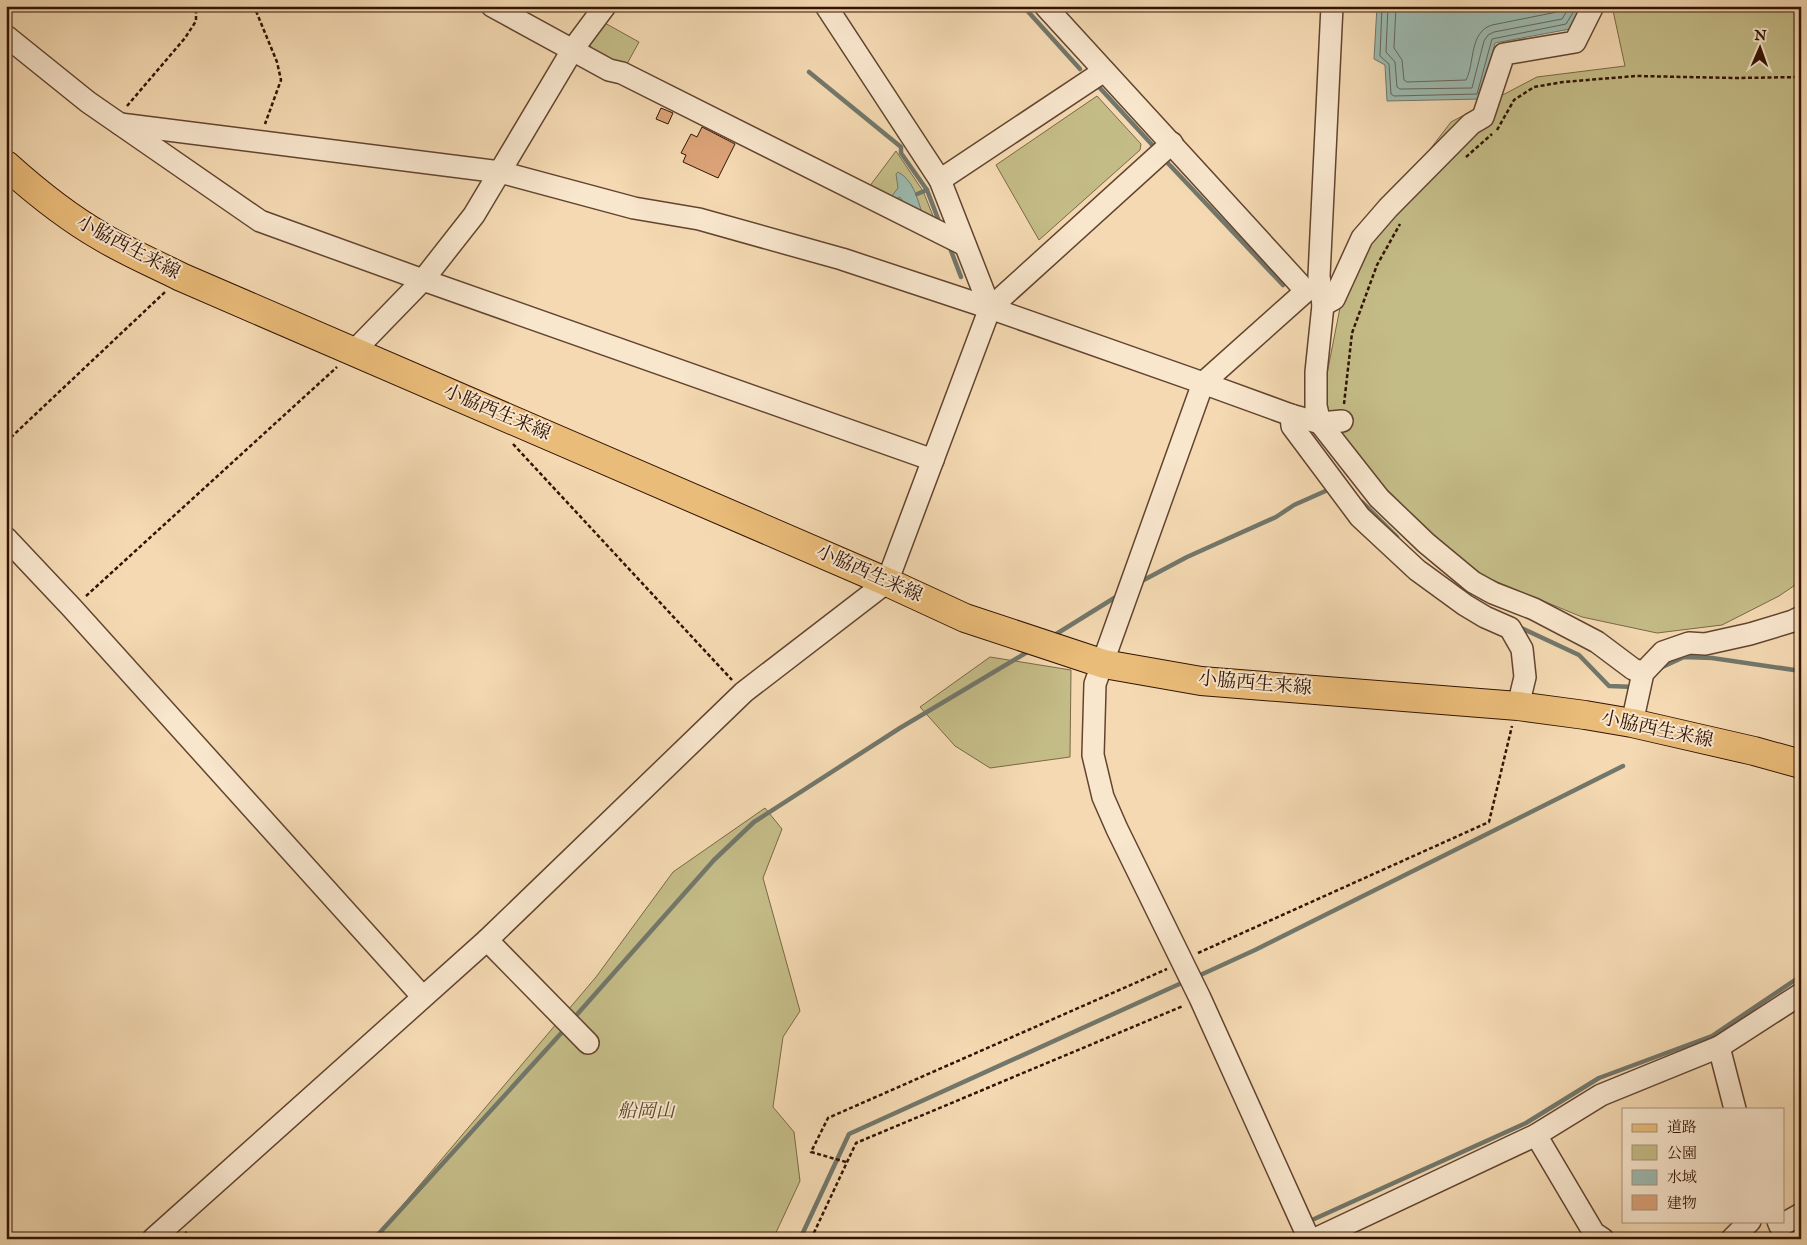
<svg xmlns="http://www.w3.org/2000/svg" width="1807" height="1245" font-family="'IM FELL English','Noto Serif JP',serif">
	<rect width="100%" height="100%" fill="#f4d9b2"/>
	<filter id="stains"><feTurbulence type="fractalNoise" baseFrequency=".004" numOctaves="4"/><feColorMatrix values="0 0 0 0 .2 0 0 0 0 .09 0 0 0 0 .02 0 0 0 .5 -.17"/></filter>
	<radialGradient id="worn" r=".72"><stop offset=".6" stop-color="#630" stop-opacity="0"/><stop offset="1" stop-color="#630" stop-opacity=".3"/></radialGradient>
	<g fill="#c4bc87" stroke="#7b6845">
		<polygon points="1612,6 1801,6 1801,581 1779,596 1722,625 1657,633 1582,617 1483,576 1334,451 1324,389 1351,252 1451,122 1537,77 1625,66"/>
		<polygon points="594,17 639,42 622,73 587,53 591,46 580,41"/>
		<polygon points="1097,96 1141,144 1140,150 1039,240 996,165"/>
		<polygon points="896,151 923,191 938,228 866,191"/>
		<polygon points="990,657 1071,670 1070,757 990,768 955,746 920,707"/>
		<polygon points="765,808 782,829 763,878 800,1011 783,1037 773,1107 794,1132 800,1181 773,1239 374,1239 596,977 673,872"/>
	</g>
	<g fill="#9cbab0" stroke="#72776b">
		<polygon points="1377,6 1582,6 1570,29 1495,43 1482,99 1387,101 1385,65 1374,59"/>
		<path d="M898,172C913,180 917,197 922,213L913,207L901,205L902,200L900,197L894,200L891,197L898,188L896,174Z"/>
	</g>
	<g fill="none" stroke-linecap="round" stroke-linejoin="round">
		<g stroke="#67665a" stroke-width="1">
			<polyline points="1382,6 1380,56 1389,64 1391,94 1394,96 1477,94 1492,39 1566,24 1577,6"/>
			<polyline points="1388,6 1386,52 1395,62 1397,87 1400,89 1472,88 1484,41 1488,35 1494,32 1562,19 1570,6"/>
			<path d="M1396,6L1394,48L1402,60L1404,80L1407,82L1466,80C1475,63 1469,32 1492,25L1557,12L1561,6"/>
		</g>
		<g stroke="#72776b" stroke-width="4.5">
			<polyline points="1023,6 1080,69"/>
			<polyline points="809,72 901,147 901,153 927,190 940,224"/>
			<polyline points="1094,87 1099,87 1156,149"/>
			<polyline points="1164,159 1283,285"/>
			<polyline points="917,194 927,190"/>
			<polyline points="948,247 950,248 961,277"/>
			<polyline points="1362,502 1397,537"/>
			<polyline points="1140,582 1187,557 1276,517 1294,505 1330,489"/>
			<polyline points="1517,626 1579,655 1609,686 1635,687"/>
			<polyline points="1053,636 1119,595"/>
			<polyline points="1660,668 1684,657 1712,658 1801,671"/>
			<polyline points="1196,977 1255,950 1623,766"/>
			<polyline points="573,1019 714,860 754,822 900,728 1029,651"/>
			<polyline points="1312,1220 1526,1123 1599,1078 1712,1036 1801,976"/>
			<polyline points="374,1239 565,1029"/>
			<polyline points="800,1239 849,1134 1186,981"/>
		</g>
	</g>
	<g fill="#dba277" stroke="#321303">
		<polygon points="661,108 673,113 668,124 656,119"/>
		<polygon points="702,127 735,144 718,178 683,162 686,155 681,153 691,134 697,137"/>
	</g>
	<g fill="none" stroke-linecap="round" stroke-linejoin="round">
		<defs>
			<g id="minor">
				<polyline points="492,6 609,70 622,73 965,245"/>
				<polyline points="826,6 940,180 990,308"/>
				<polyline points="1045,6 1306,291 1203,383 1095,684 1093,755 1103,797 1117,829 1200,998 1309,1239"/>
				<polyline points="1332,6 1319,276 1323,305 1316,372 1316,406 1320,423 1379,498 1426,543 1473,582 1493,593 1534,609 1597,642 1633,669 1643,673"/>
				<polyline points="6,36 88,102 260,221 423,280 933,460"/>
				<polyline points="120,124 500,172 634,208 699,219 842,259 990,308 1203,383 1291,415 1320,423 1342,421"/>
				<polyline points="940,180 1104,71"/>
				<polyline points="1323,305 1334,299 1362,238 1388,208 1471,124 1483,117 1504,54 1575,42 1593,6"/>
				<polyline points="354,351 423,280 474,215 573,49 605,6"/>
				<polyline points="1291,415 1292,426 1360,517 1417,570 1465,605 1485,617 1510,628 1522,649 1525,677 1518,706"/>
				<polyline points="6,538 72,608 422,996"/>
				<polyline points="1632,723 1643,673 1663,652 1689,643 1705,644 1750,634 1793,621 1801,617"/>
				<polyline points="487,940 588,1043"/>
				<polyline points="1719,1047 1735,1109"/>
				<polyline points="1536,1135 1594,1233 1603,1239"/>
				<polyline points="1778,1221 1780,1226 1801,1214"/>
				<polyline points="153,1239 487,940 744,692 887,582 990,308 1172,143"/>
				<polyline points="1315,1239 1536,1135 1601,1095 1719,1047 1801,994"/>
				<polyline points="1732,1239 1750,1221"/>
			</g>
			<path id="major" d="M6,165C36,192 67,217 102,237C127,252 155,264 181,277L887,582L965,618L1104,664L1201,681L1518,706L1585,715L1632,723L1754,751L1801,764"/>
		</defs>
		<use href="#minor" stroke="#62442f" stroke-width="24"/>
		<use href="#major" stroke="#321303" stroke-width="30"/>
		<g stroke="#321303" stroke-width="2.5" stroke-dasharray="4 2.5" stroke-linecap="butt">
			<polyline points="246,6 256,11 263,6"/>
			<polyline points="256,11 277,62 281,80 265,124"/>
			<polyline points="127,106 185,38 196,21 196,6"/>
			<polyline points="1497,130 1514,100 1534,87 1563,82 1636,76 1737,78 1801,77"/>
			<polyline points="1466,157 1492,134"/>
			<polyline points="1344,404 1352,333 1377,265 1400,224"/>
			<polyline points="6,442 165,292"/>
			<polyline points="513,444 732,680"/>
			<polyline points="86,596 337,367"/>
			<polyline points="1198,953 1489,822 1512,726"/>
			<polyline points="846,1162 811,1152 828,1118 1167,969"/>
			<polyline points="185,1232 192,1239"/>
			<polyline points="811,1239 856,1143 1183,1006"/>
		</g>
		<use href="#minor" stroke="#f8e6cd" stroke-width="21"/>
		<use href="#major" stroke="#eabc79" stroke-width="28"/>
	</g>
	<g text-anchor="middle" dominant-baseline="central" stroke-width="4" stroke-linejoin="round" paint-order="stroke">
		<g font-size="19" fill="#321303" stroke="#f8e6cd">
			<text transform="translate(128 248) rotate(28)">小脇西生来線</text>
			<text transform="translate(497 413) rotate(23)">小脇西生来線</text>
			<text transform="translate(869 574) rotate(24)">小脇西生来線</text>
			<text transform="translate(1255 684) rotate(5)">小脇西生来線</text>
			<text transform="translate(1657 730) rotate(12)">小脇西生来線</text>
		</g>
		<g font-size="19" font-style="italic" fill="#5e462b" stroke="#f8e6cd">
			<text x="646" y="1112">船岡山</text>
		</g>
	</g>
	<rect width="1807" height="1245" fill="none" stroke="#f4d9b2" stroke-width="25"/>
	<rect x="8" y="8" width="1792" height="1230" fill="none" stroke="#321303" stroke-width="2.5"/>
	<rect x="12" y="12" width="1782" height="1220" fill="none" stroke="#321303"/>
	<rect x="1622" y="1108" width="162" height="115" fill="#f8e6cd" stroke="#a9927c"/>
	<rect x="1632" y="1124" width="25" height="8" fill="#eabc79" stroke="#a9927c"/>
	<text x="1667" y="1132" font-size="15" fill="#321303">道路</text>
	<rect x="1632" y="1145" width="25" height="15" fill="#c4bc87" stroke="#a9927c"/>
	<text x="1667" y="1158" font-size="15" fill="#321303">公園</text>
	<rect x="1632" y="1170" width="25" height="15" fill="#9cbab0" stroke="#a9927c"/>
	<text x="1667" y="1182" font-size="15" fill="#321303">水域</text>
	<rect x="1632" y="1195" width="25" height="15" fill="#dba277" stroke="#a9927c"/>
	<text x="1667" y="1208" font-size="15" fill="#321303">建物</text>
	<g transform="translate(1760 48) rotate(2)" stroke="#f8e6cd" stroke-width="4" paint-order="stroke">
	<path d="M0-4L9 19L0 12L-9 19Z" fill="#321303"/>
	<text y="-8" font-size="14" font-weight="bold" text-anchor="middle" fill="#321303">N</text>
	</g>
	<rect width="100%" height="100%" filter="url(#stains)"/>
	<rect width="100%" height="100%" fill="url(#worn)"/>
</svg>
